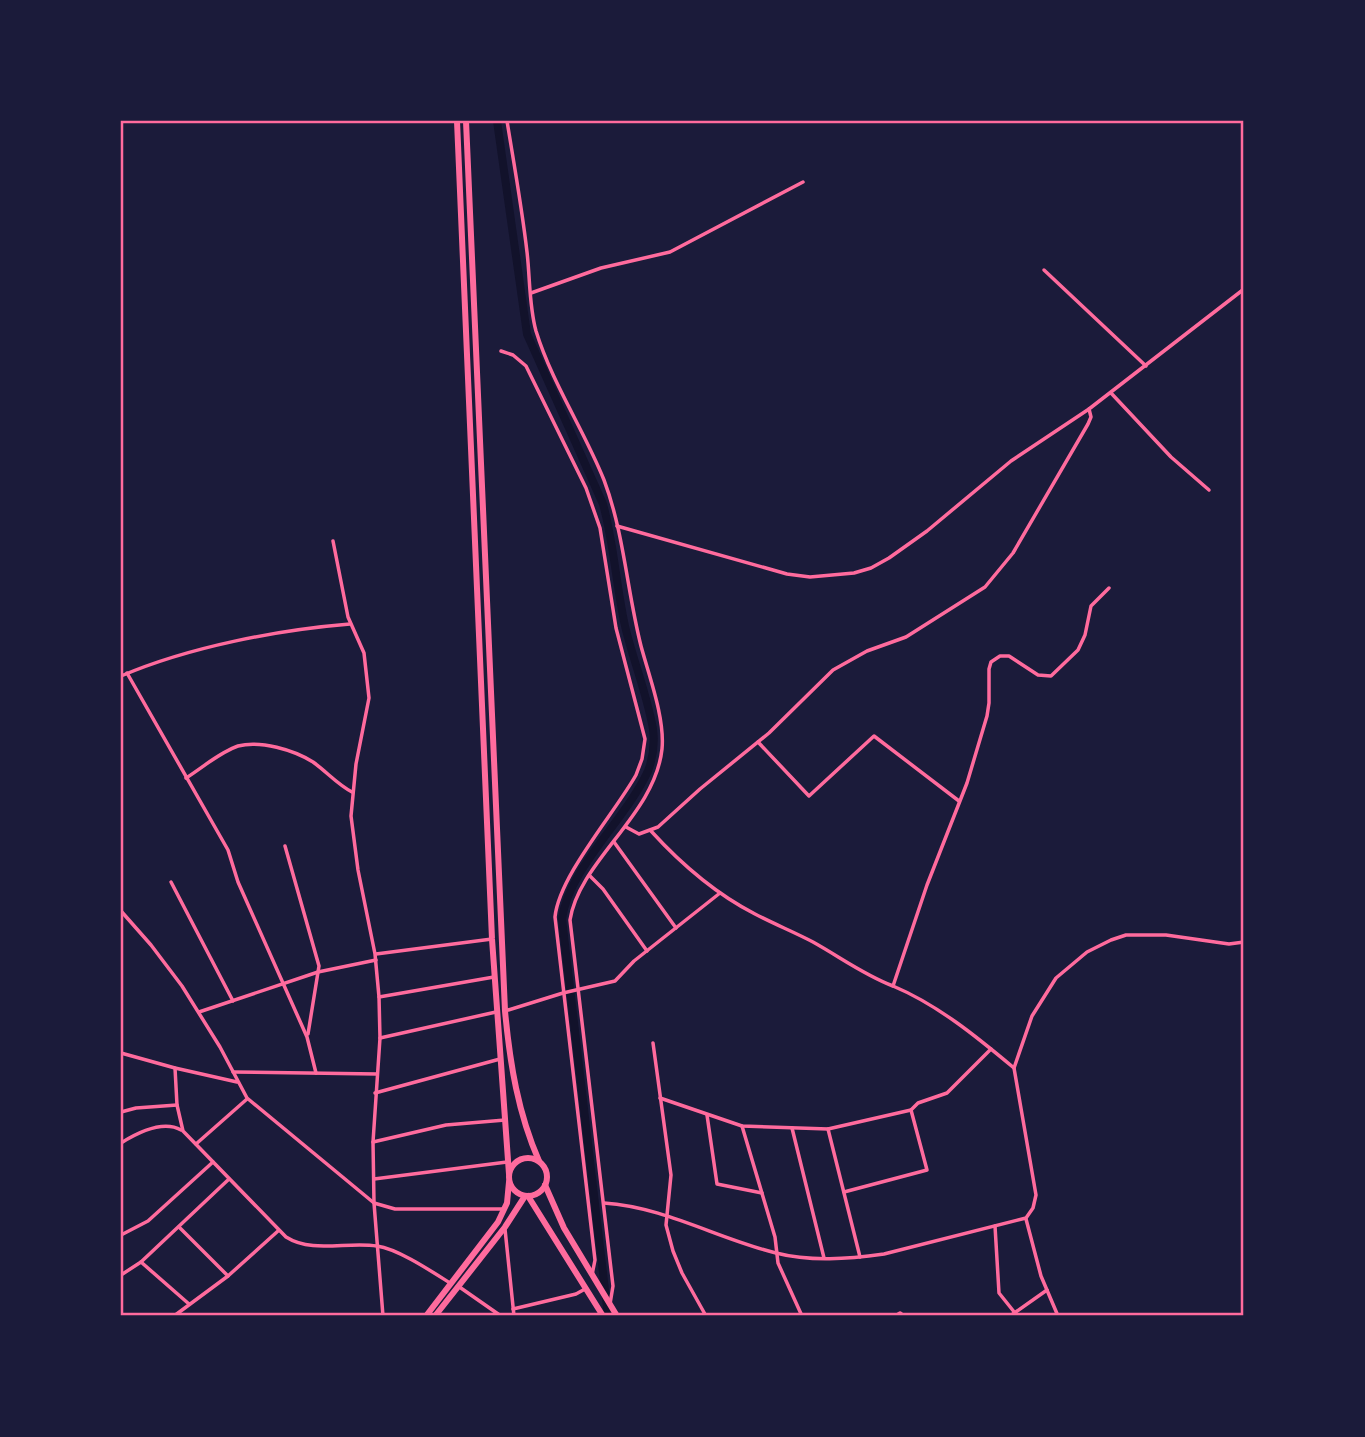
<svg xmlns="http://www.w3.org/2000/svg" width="1365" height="1437" font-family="'Work Sans',sans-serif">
	<rect width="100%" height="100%" fill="#1b1b3a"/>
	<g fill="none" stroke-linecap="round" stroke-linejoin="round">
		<path stroke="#12122b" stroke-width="8" d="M497,121L527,334L603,504C614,544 616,585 625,626C633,660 647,694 653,729C655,744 653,758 648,771C626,819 569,868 562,919L608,1316"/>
		<g stroke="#ff6b9d" stroke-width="3.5">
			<path d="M507,121C514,164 522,208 527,252C530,277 529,306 536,331C552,383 584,430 604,480C624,533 627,591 641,646C649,676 665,718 662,749C655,815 579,861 570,920L613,1286L610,1304"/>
			<polyline points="1044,270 1146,366"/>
			<polyline points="531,293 601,268 670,252 803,182"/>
			<path d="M501,351L513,355L526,366L586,488L600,528L616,628L645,739L642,759L636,775C614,814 559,876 555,917L595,1260L592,1275"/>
			<polyline points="1111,393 1171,457 1209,490"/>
			<polyline points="617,526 787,574 810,577 854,573 871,568 889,558 927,531 1011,461 1089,409 1244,289"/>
			<polyline points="333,541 348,617 364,653 369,698 356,764 351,816 358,870 375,954 379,997 380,1038 373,1142 374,1203 383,1316"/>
			<polyline points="127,673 228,850 238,882 307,1037 316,1073"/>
			<path d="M121,676C189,647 277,630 350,624"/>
			<polyline points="758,742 809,796 874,736 959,801"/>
			<path d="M186,778C202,768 220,752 238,746C260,740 294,750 313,762C327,772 337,784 352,792"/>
			<polyline points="626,827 639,834 658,827 700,789 769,733 833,670 867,651 906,637 985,587 1013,553 1088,424 1091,417 1089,409"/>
			<path d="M651,831C682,865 714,893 755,914C774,924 794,932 813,942C840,957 864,975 893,986L927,885L967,783L987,716L989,703V669L991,662L1000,656H1009L1038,675L1051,676L1078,650L1085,635L1091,606L1109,588"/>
			<polyline points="614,842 676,928"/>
			<polyline points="285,846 319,966 308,1034"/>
			<polyline points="590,876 603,889 647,951"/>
			<polyline points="171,882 233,1001"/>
			<polyline points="121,911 151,945 182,986 220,1047 247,1098 374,1203 395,1209 503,1209"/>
			<polyline points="376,954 492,939"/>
			<path d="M893,986C938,1005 977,1037 1014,1068"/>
			<polyline points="379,997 494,977"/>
			<polyline points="505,1011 563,993 615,981 634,961 720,893"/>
			<polyline points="199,1012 318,972 376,960"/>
			<polyline points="380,1038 496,1012"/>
			<polyline points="653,1043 671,1175 666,1225 673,1251 682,1273 706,1316"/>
			<polyline points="121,1053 175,1068 237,1082"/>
			<path d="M175,1068L177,1105L183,1131L286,1237C313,1254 347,1241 377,1246C398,1249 431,1271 450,1283"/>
			<polyline points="233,1072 377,1074"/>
			<polyline points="375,1093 500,1059"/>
			<polyline points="660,1098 742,1126 828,1129 911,1110 918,1103 947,1093 991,1049"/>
			<polyline points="121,1112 136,1108 177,1105"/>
			<polyline points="707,1115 717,1184 762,1193"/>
			<polyline points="742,1126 775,1237 778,1263 802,1316"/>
			<polyline points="792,1128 824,1258"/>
			<polyline points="828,1129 860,1257"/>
			<polyline points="373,1142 446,1125 505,1120"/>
			<path d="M121,1143C137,1133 163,1120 181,1130"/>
			<polyline points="196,1144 247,1099"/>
			<polyline points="374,1179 507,1162"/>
			<polyline points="844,1192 927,1170 911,1110"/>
			<path d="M604,1203C665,1207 718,1239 776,1253C811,1262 848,1259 884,1254L1026,1218L1033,1208L1036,1195L1014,1068L1032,1016L1056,978L1087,952L1111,940L1126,935H1166L1229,944L1244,942"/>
			<polyline points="1026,1219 1041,1276 1058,1316"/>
			<polyline points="995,1226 999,1293 1015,1313"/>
			<polyline points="179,1227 228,1276"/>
			<polyline points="505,1229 514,1316"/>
			<polyline points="121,1235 148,1221 213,1162"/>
			<polyline points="141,1262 189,1304"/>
			<polyline points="121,1275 141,1262 229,1179"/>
			<polyline points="458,1286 501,1316"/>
			<polyline points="513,1309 576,1294 585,1289"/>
			<polyline points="174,1316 228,1276 278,1231"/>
			<polyline points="895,1316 900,1313 904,1316"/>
			<polyline points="1010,1316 1047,1290"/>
		</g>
		<g stroke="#ff6b9d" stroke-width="6">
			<polyline points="457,121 492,939 509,1174"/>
			<path d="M466,121L505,1011C510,1064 518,1113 539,1161"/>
			<circle cx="528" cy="1177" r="19"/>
			<polyline points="545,1185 564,1228 617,1316"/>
			<polyline points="528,1196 603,1316"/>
			<polyline points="426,1316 498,1222 507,1203 509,1182"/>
			<polyline points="435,1316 505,1227 525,1196"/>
		</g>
	</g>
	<rect width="1365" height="1437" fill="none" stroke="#1b1b3a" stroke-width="245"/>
	<rect x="122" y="122" width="1120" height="1192" fill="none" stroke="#ff6b9d" stroke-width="2.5"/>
</svg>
